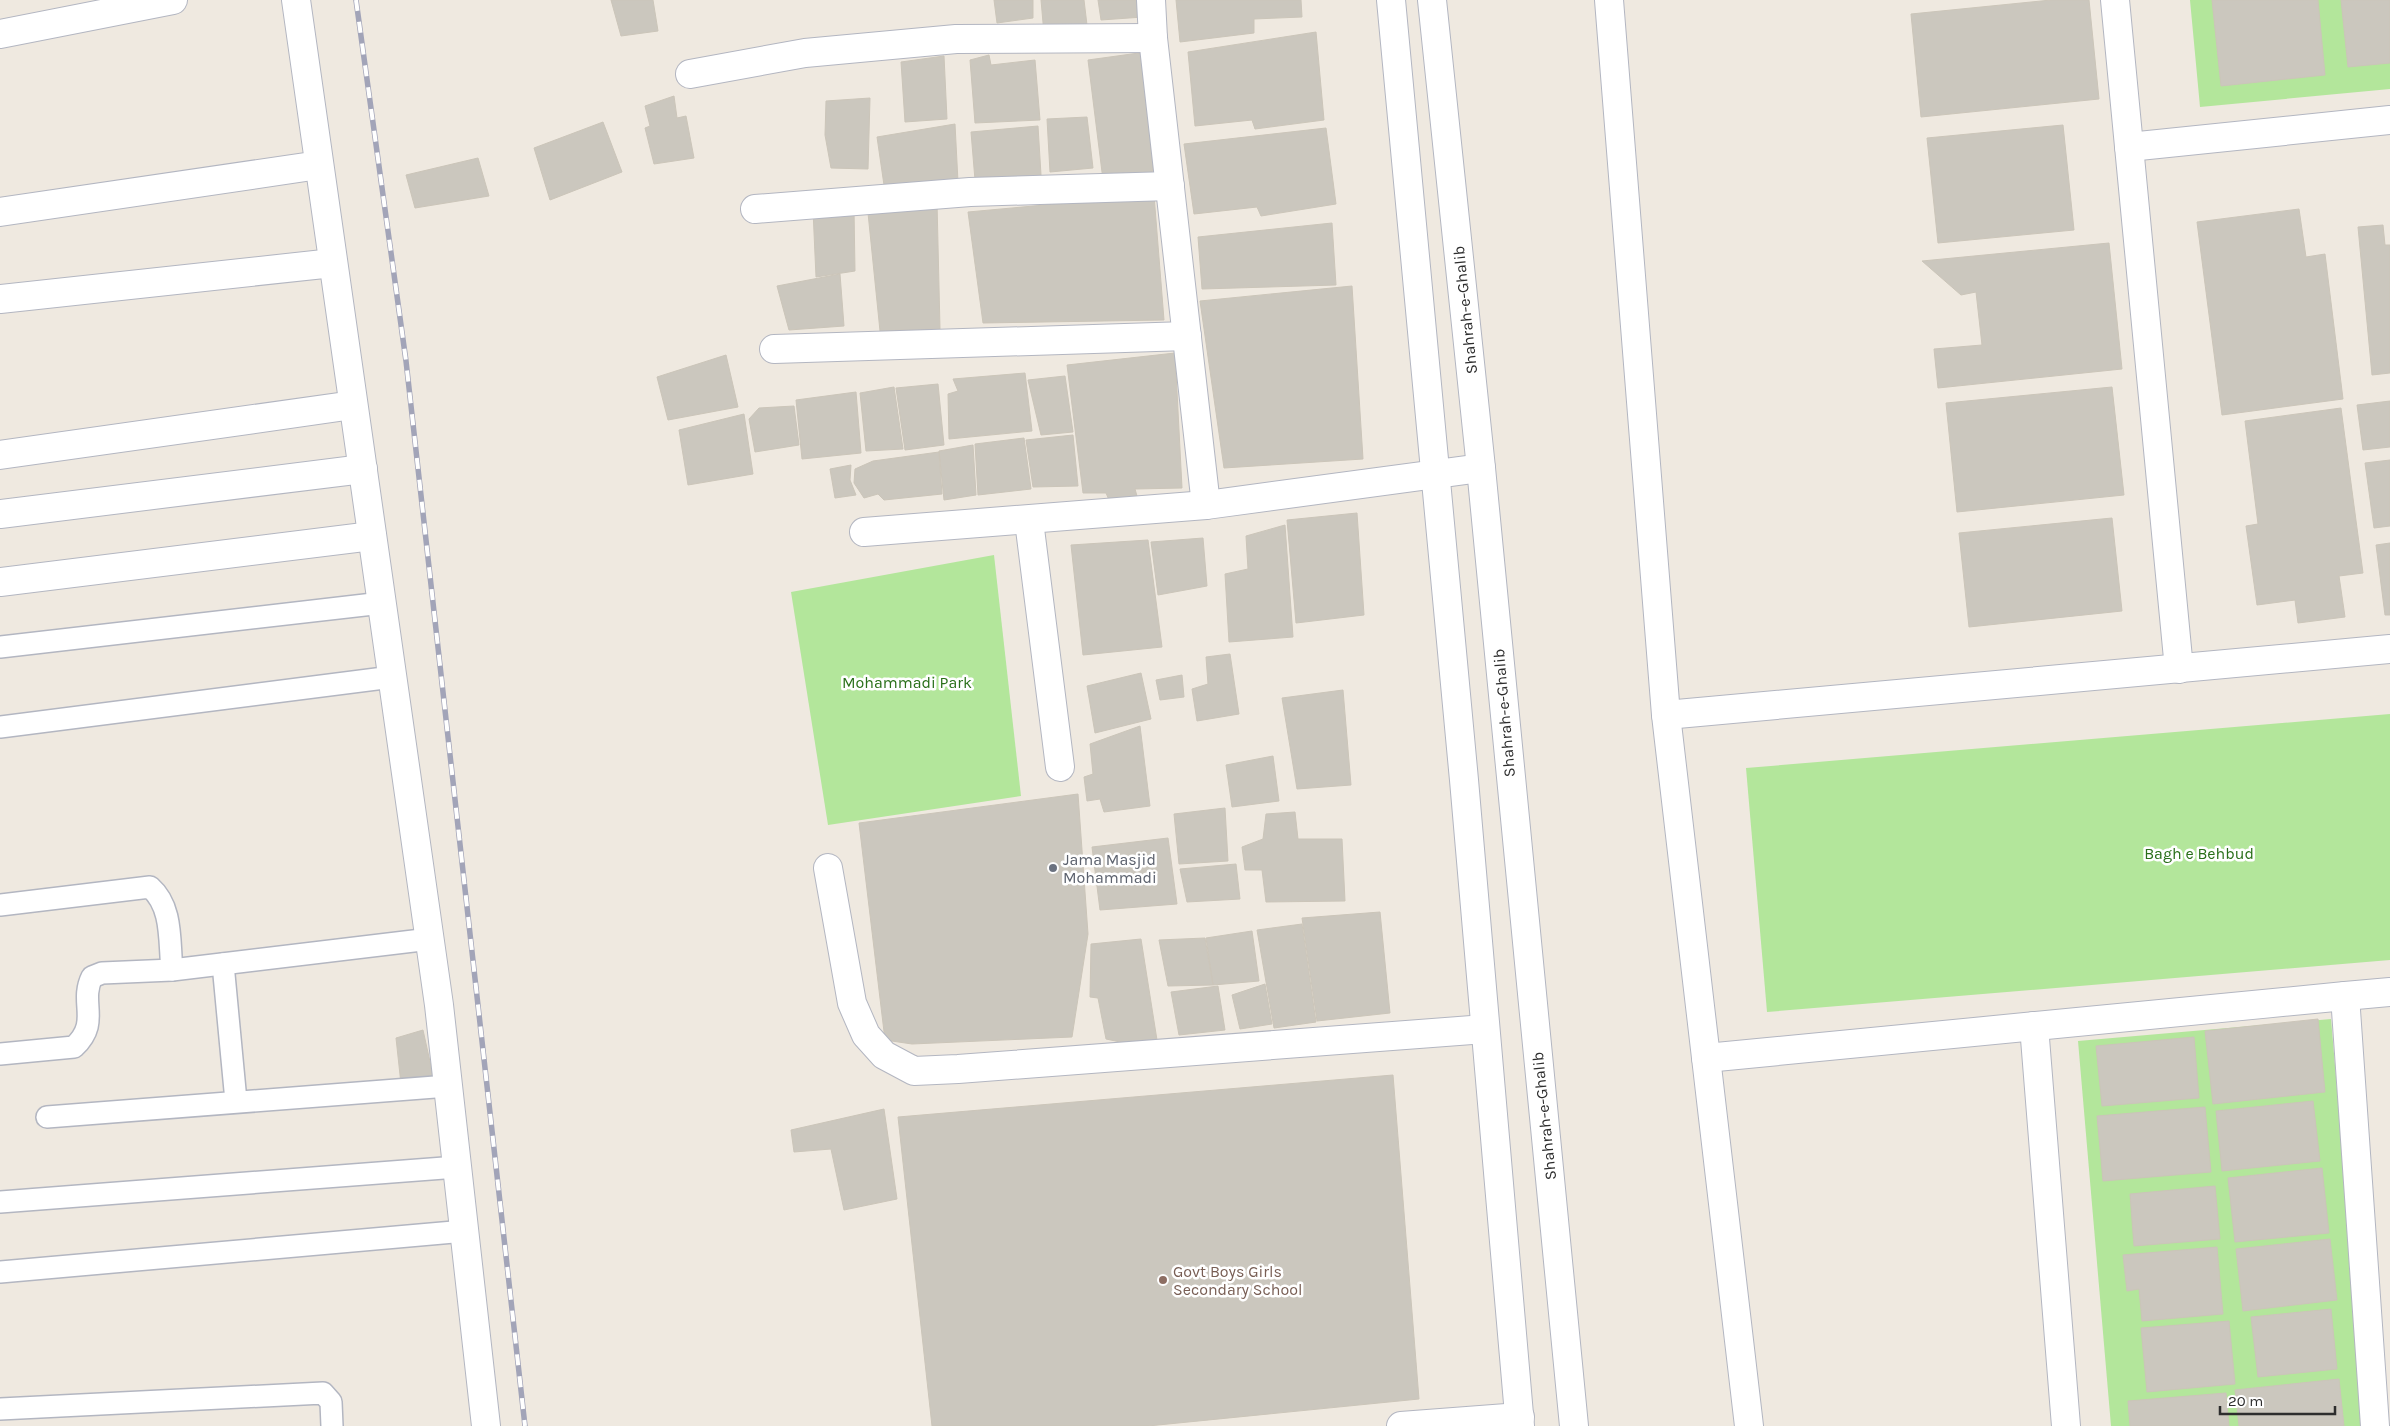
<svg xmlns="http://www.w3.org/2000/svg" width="2390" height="1426" font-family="Karla,sans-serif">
	<rect width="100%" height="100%" fill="#efe9e0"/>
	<g fill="#b3e69b">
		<polygon points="2190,0 2390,0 2390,89 2200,107"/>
		<polygon points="994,555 1021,796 828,825 791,592"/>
		<polygon points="2390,714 2390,960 1767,1012 1746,768"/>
		<polygon points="2331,1019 2366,1426 2111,1426 2078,1041"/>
	</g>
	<g fill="#cbc7be" stroke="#cbc5b9">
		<polygon points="611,0 653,0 658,31 621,36"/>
		<polygon points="994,0 1033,0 1033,18 997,23"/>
		<polygon points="1041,0 1084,0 1087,25 1044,34"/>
		<polygon points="1098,0 1140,0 1143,17 1101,20"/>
		<polygon points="1176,0 1301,0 1302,17 1254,19 1254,33 1180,42"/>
		<polygon points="2051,0 2089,0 2099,99 1921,117 1911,14"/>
		<polygon points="2212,0 2318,0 2325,75 2221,86"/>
		<polygon points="2341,0 2390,0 2390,63 2348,67"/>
		<polygon points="1316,32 1324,120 1255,129 1252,120 1195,126 1188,52"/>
		<polygon points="1146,52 1154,162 1151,178 1103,180 1088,60"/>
		<polygon points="989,55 991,65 1035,60 1040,120 975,123 970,60"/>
		<polygon points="944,56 947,119 905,122 901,62"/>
		<polygon points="674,96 677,118 686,116 694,158 654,164 645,128 650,126 645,106"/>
		<polygon points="870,98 868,169 831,168 825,135 826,101"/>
		<polygon points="1087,117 1093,168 1050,172 1047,119"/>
		<polygon points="603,122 622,172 550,200 534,148"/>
		<polygon points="955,124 958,182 884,185 877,137"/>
		<polygon points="2063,125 2074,230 1938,243 1927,138"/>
		<polygon points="1038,126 1041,175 975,180 971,132"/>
		<polygon points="1326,128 1336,204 1261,216 1257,207 1194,214 1184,144"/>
		<polygon points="478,158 489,196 415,208 406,175"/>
		<polygon points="1154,195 1164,320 983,323 968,212"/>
		<polygon points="937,202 940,329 880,331 868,213"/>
		<polygon points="854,209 855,271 816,277 813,210"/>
		<polygon points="2299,209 2306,257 2325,254 2343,399 2222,415 2197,222"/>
		<polygon points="1332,223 1336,285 1202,289 1198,237"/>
		<polygon points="2383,225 2385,245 2390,245 2390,373 2372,375 2358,227"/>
		<polygon points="2109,243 2122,369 1938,388 1934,349 1982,345 1976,292 1961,295 1922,261"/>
		<polygon points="840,274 844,326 789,330 777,286"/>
		<polygon points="1352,286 1363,459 1224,468 1200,301"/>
		<polygon points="1175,353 1182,488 1135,489 1137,496 1109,500 1106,493 1083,493 1067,365"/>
		<polygon points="726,355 738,407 668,420 657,377"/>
		<polygon points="1025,373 1032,431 949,439 948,394 958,391 953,379"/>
		<polygon points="1065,376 1073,432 1041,435 1028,380"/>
		<polygon points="938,384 944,445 905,450 896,388"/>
		<polygon points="894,387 903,449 866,451 860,393"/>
		<polygon points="2112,387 2124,495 1957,512 1946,403"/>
		<polygon points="856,392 861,453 802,459 796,400"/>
		<polygon points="2390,401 2390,447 2363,450 2357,405"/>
		<polygon points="794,406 799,445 755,452 749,419 759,408"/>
		<polygon points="2341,408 2363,573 2339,576 2345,617 2298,623 2295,600 2257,605 2246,526 2258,524 2245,421"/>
		<polygon points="744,414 753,474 688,485 679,430"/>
		<polygon points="1073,435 1078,486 1033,487 1026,440"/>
		<polygon points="1024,438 1031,489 978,495 975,444"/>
		<polygon points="973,445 976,495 944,500 939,451"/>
		<polygon points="939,452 942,494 884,500 878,494 864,498 854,483 855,469 873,461"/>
		<polygon points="2390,460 2390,526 2374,528 2365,463"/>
		<polygon points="851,465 850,480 856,495 835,498 830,469"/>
		<polygon points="1357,513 1364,615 1296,623 1287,520"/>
		<polygon points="2112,518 2122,611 1969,627 1959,533"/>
		<polygon points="1285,525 1293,637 1229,642 1225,574 1248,569 1246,536"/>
		<polygon points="1203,538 1207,586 1158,595 1151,542"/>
		<polygon points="1148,540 1162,647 1083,655 1071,545"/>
		<polygon points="2390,543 2390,615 2385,615 2376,545"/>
		<polygon points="1230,654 1239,714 1197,721 1192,689 1208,684 1206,657"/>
		<polygon points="1141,673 1151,719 1095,733 1087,686"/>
		<polygon points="1182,675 1184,697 1160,700 1156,680"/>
		<polygon points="1343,690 1351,785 1297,789 1282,698"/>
		<polygon points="1140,726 1150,806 1104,812 1100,799 1087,801 1084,777 1093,774 1090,744"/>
		<polygon points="1273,756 1279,801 1232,807 1226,765"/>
		<polygon points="1078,794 1088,934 1072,1037 912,1044 885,1040 859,823"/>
		<polygon points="1225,808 1228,861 1179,864 1174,814"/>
		<polygon points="1295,812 1298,839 1342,839 1345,901 1266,902 1262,870 1245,870 1242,847 1263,839 1266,814"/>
		<polygon points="1168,838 1177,904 1100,910 1092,847"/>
		<polygon points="1236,864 1240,899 1187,902 1180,869"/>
		<polygon points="1380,912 1390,1013 1317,1021 1302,918"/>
		<polygon points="1302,924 1316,1022 1274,1028 1257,930"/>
		<polygon points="1252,931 1259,981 1213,985 1206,938"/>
		<polygon points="1205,938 1213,985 1168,986 1159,940"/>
		<polygon points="1141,939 1157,1040 1125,1043 1106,1039 1098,998 1090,997 1091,944"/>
		<polygon points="1265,984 1272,1024 1240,1029 1232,995"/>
		<polygon points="1218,986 1225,1030 1179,1035 1171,992"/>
		<polygon points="2318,1019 2325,1092 2213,1104 2205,1031"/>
		<polygon points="423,1030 434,1080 401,1084 396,1038"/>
		<polygon points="2194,1037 2199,1098 2102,1106 2096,1046"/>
		<polygon points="1393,1075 1419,1399 1148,1426 932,1426 898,1117"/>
		<polygon points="2313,1101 2320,1161 2222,1171 2216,1111"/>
		<polygon points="2205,1107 2211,1172 2103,1181 2097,1116"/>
		<polygon points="884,1109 897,1199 844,1210 831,1149 794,1152 791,1130"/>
		<polygon points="2322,1168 2329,1233 2235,1242 2228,1178"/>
		<polygon points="2215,1186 2220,1239 2134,1246 2130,1194"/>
		<polygon points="2330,1239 2337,1300 2243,1311 2236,1249"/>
		<polygon points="2217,1247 2223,1314 2142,1321 2139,1289 2127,1291 2123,1255"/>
		<polygon points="2331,1309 2337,1369 2258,1377 2251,1317"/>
		<polygon points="2229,1321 2235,1384 2147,1392 2141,1328"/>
		<polygon points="2339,1379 2344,1426 2239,1426 2235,1390"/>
		<polygon points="2226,1393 2229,1426 2130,1426 2128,1401"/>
	</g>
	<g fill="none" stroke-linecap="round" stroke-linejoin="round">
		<defs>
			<g id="lane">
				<polyline points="0,647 382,603"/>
				<polyline points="0,727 392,677"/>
				<path d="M0,905L150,887C173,907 169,941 172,970"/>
				<polyline points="223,964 236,1101"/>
				<path d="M0,1054L74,1047C101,1022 79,1003 92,977L102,973L172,970L430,939"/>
				<polyline points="47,1117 448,1086"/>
				<polyline points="0,1202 457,1167"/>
				<polyline points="0,1272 465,1231"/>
				<polyline points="0,1409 323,1393 331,1402 332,1426"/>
			</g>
			<g id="street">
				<polyline points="296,0 439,1005 486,1426"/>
				<polyline points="1151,0 1153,38 1206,505"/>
				<polyline points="1609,0 1666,715 1749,1426"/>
				<polyline points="2115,0 2179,669"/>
				<polyline points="0,34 173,0"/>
				<polyline points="690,74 805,53 956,39 1153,38"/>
				<polyline points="2129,147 2390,120"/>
				<polyline points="755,209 970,192 1170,186"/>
				<polyline points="0,212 319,165"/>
				<polyline points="0,299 333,263"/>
				<polyline points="774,349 1187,336"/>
				<polyline points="0,455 353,405"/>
				<polyline points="0,514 363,469"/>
				<polyline points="1029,521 1060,767"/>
				<polyline points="864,532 1206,505 1481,468"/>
				<polyline points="0,582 372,536"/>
				<polyline points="1666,715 2390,649"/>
				<polyline points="828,868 852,1003 866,1035 884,1055 914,1071 958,1069 1485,1029"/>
				<polyline points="2034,1026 2066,1426"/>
				<polyline points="1706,1058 2345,996"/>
				<polyline points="1401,1426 1520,1417"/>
				<polyline points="2375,1426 2345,996 2390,992"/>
			</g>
			<g id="secondary">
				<polyline points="1391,0 1464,780 1520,1426"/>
				<polyline points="1432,0 1481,468 1574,1426"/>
			</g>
		</defs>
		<use href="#lane" stroke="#b3b6c1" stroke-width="24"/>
		<use href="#street" stroke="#b3b6c1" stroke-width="30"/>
		<use href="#secondary" stroke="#b3b6c1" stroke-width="30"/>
		<use href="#lane" stroke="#fff" stroke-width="21"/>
		<use href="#street" stroke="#fff" stroke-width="28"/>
		<use href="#secondary" stroke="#fff" stroke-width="28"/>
		<defs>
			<polyline id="rail" points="356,0 406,361 525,1426"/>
		</defs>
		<use href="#rail" stroke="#a2a4b8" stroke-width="5.5"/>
		<use href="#rail" stroke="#fff" stroke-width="4" stroke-dasharray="11" stroke-linecap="butt"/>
	</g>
	<circle fill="#6b7280" stroke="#fff" stroke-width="2" cx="1053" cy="868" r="5"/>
	<circle fill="#8d6e63" stroke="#fff" stroke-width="2" cx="1163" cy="1280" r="5"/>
	<g text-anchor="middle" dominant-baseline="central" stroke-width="5" stroke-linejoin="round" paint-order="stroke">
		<g font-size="16" fill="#2d2d2d" stroke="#fff">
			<text transform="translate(1465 310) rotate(-96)">Shahrah-e-Ghalib</text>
			<text transform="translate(1504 713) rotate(-95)">Shahrah-e-Ghalib</text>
			<text transform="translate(1544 1116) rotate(-96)">Shahrah-e-Ghalib</text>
		</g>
		<g font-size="16" fill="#296f19" stroke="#fff">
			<text x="907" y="682">Mohammadi Park</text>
			<text x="2199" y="853">Bagh e Behbud</text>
		</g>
		<g font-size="16" fill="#5b616d" stroke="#fff" text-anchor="start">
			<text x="1063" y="859">Jama Masjid<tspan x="1063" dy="18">Mohammadi</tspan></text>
		</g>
		<g font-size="16" fill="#785e54" stroke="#fff" text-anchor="start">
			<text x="1173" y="1271">Govt Boys Girls<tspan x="1173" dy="18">Secondary School</tspan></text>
		</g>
	</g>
	<path d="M2220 1406v8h115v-8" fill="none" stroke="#2d2d2d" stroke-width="2.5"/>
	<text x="2228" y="1406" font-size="15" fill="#2d2d2d" stroke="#ffffff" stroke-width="4" paint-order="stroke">20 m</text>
</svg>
